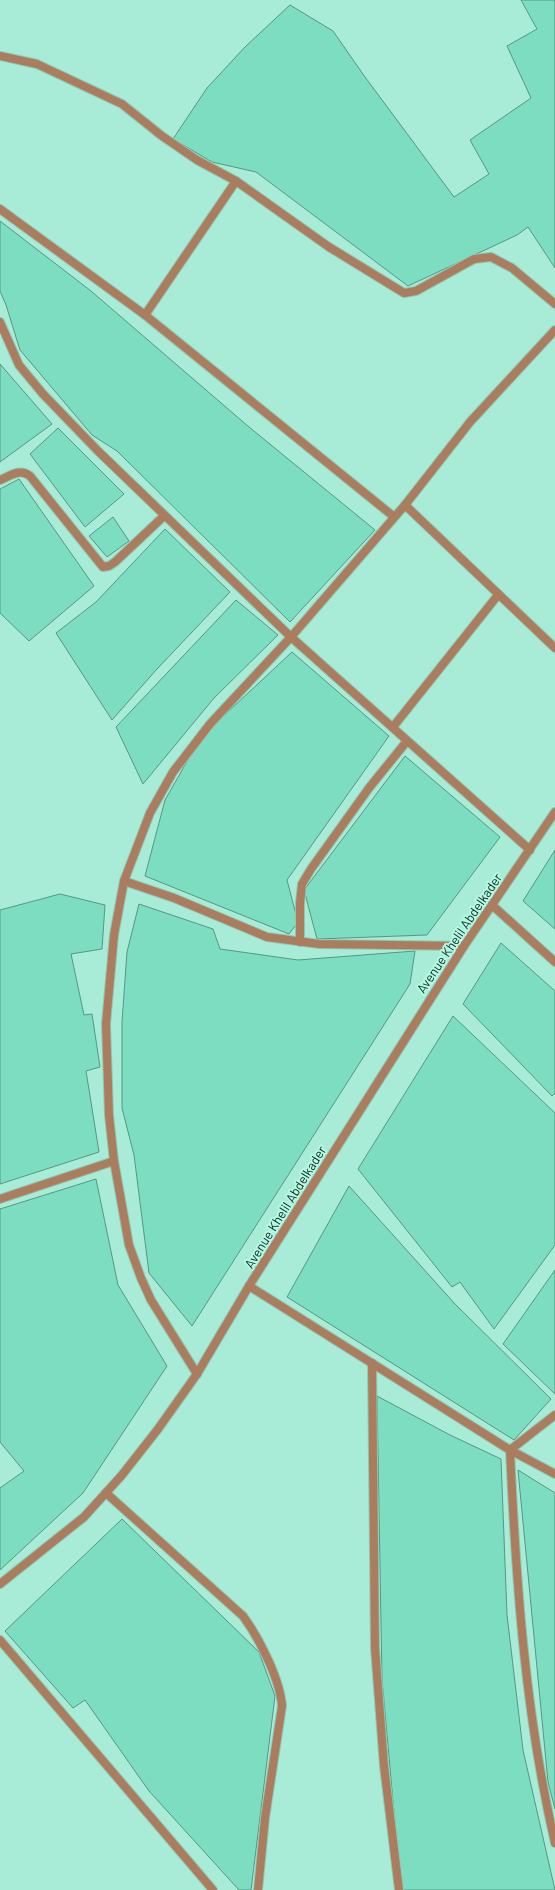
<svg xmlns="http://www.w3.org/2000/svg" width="555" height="1890" font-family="Barlow,sans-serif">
	<rect width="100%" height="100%" fill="#a8ebd6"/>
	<g fill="#7cddc1" stroke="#569784">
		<polygon points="521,0 555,0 555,268 528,227 517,235 408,286 256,172 212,162 173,139 207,88 245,47 290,5 333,31 365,77 454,197 489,174 470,140 531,98 507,46 537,29"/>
		<polygon points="0,221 91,291 249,427 375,530 290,622 117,451 92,435 20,350 6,305 0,291"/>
		<polygon points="0,364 52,424 0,462"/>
		<polygon points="58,428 124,494 85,527 30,454"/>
		<polygon points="19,479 94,586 29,641 0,613 0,489"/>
		<polygon points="113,517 129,541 107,557 89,536"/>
		<polygon points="165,529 230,592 157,669 112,720 56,633 96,602"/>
		<polygon points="236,600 278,635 214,698 143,784 116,727"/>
		<polygon points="292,652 389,736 287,880 298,922 289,934 145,876 165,800 201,737"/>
		<polygon points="405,756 500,837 427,935 317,939 304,890"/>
		<polygon points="555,850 555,929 523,901"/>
		<polygon points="60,894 105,905 102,949 71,954 84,1015 92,1014 100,1067 86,1071 99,1152 0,1184 0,910"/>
		<polygon points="139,904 213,929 220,949 298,960 415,951 410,984 192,1326 149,1273 134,1155 122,1108 122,1022 127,952"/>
		<polygon points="501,943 555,991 555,1093 552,1096 463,1004"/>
		<polygon points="453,1016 555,1113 555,1245 494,1329 460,1282 452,1287 358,1169"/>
		<polygon points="96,1179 118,1285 167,1366 83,1493 0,1570 0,1488 24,1471 0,1442 0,1209"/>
		<polygon points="349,1186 455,1304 551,1399 514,1440 287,1297"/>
		<polygon points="555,1270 555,1394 503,1344"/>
		<polygon points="377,1396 450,1435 501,1459 507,1615 523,1750 555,1890 401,1890 382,1679"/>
		<polygon points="518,1470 555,1493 555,1809 548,1782"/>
		<polygon points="122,1519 259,1652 275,1696 251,1890 239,1890 149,1791 85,1700 73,1708 5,1631"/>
	</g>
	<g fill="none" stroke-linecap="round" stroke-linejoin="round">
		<defs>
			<g id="minor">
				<polyline points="0,56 37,64 122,104 162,136 197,160 236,181 329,247 404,293 416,291 474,259 491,257 512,268 555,304"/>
				<polyline points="0,209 145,315 393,516"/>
				<polyline points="145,315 236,181"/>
				<polyline points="0,322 19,365 43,394 98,451 291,637 530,850"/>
				<path d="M0,480C10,476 20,468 30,476L103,567L109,566L115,562L164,516"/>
				<polyline points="405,505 555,648"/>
				<polyline points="393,727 498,595"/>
				<polyline points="124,881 174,898 267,937 319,944 464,946"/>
				<polyline points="492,905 555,962"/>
				<polyline points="300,942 300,903 302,884 311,869 369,788 407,741"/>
				<polyline points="0,1199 114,1161"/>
				<polyline points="249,1286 510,1450 555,1474"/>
				<polyline points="372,1363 375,1648 384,1766 399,1890"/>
				<polyline points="197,1374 151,1300 141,1278 129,1245 114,1161 109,1115 106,1024 114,935 124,881 150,813 173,772 210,724 291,637 405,505 470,422 555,330"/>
				<path d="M555,1415L510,1450C516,1581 525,1714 555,1843"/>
				<path d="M106,1493L243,1616C259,1638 280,1679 282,1706L265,1818L258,1890"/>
				<polyline points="0,1640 213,1890"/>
			</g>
			<polyline id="tertiary" points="0,1584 84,1517 122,1475 158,1429 197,1374 249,1286 464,946 555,812"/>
		</defs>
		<use href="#minor" stroke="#8cc8b5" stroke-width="10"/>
		<use href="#tertiary" stroke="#8cc8b5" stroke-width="10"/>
		<use href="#minor" stroke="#ac7c5f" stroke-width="8"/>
		<use href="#tertiary" stroke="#ac7c5f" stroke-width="8"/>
	</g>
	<g text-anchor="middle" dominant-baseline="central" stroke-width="4" stroke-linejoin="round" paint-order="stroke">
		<g font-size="13" fill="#0c2820" stroke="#b5f9e3">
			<text transform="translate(459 933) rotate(-56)">Avenue Khelil Abdelkader</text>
			<text transform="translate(285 1207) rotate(-58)">Avenue Khelil Abdelkader</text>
		</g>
	</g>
</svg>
